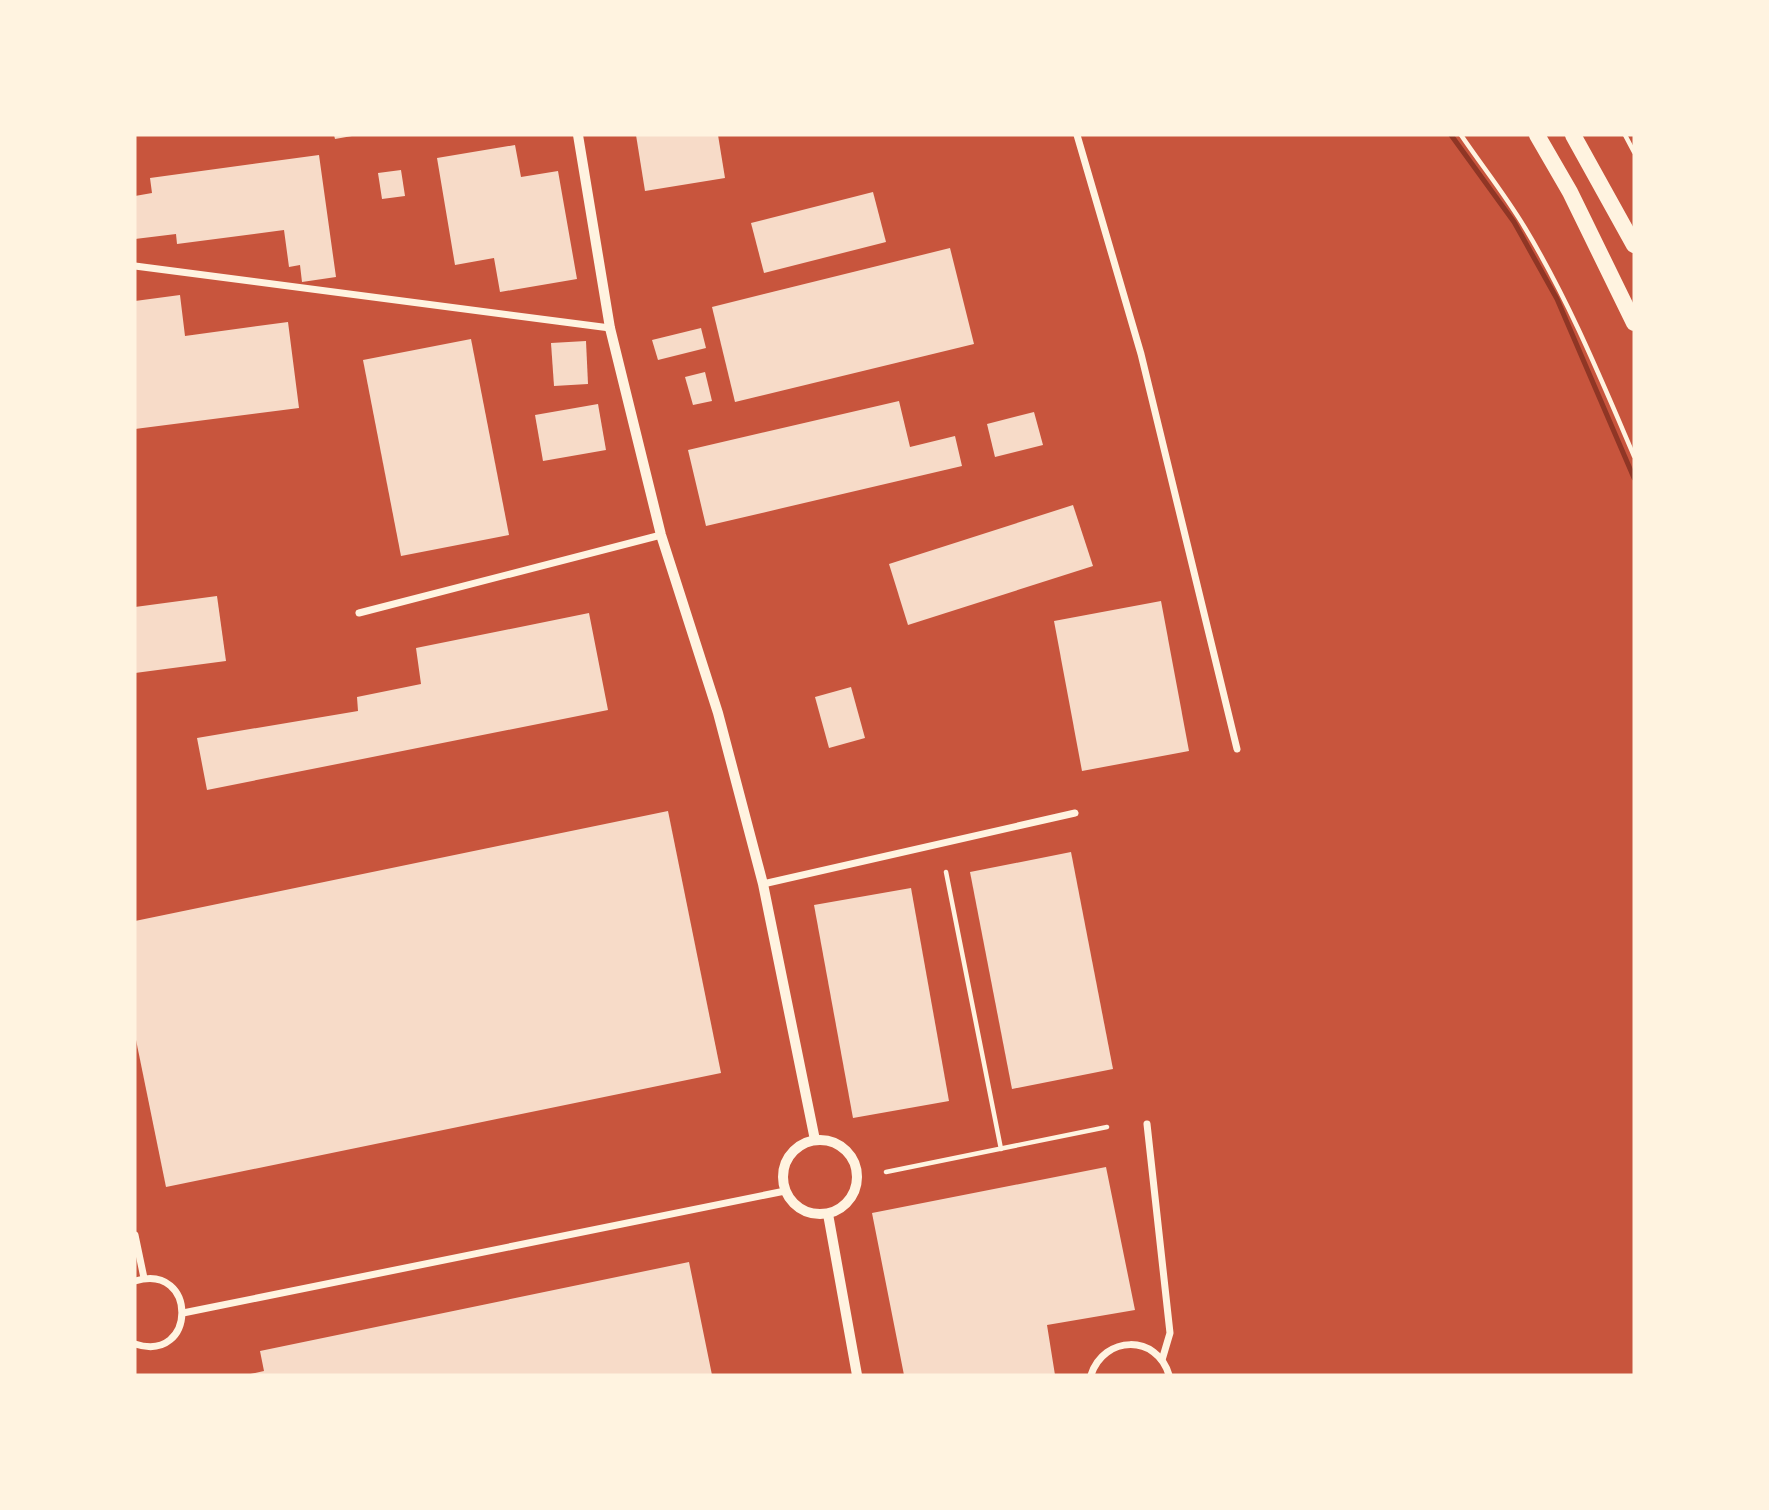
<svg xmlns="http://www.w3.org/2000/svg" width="1769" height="1510" font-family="Manrope,sans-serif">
	<rect width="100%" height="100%" fill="#c8553d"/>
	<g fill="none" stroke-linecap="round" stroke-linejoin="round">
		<polyline stroke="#8f3625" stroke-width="5" points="1451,135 1514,222 1557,299 1634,478"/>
	</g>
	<g fill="#f7dbc8">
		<polygon points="334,135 352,135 352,136 335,139"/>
		<polygon points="636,135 718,135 725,178 645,191"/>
		<polygon points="515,145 521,177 558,171 577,279 500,292 494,258 455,265 437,158"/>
		<polygon points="319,155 336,277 302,282 300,265 289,267 284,230 177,244 176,234 135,239 135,196 152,193 150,178"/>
		<polygon points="401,170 405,196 382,199 378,173"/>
		<polygon points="873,192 886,242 764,273 751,223"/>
		<polygon points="950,248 974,344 735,402 712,307"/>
		<polygon points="180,295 185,336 288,322 299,408 135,429 135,301"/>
		<polygon points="701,328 706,348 658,360 652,340"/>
		<polygon points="471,339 509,535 401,556 363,360"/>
		<polygon points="586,341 588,384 554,386 551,343"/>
		<polygon points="705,372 712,401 693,405 685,377"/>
		<polygon points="899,401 910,447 955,436 962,466 706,526 688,450"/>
		<polygon points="598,404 606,450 543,461 535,415"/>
		<polygon points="1034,412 1043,445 995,457 987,424"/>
		<polygon points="1073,505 1093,566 908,625 889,564"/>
		<polygon points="217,596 226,661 135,673 135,607"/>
		<polygon points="1161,601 1189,751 1082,771 1054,621"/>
		<polygon points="589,613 608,710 207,790 197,738 358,711 357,697 421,684 416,648"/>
		<polygon points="851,687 865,738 829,748 815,697"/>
		<polygon points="668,811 721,1073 166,1187 135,1035 135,921"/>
		<polygon points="1071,852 1113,1069 1012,1089 970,872"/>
		<polygon points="911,888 949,1101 853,1118 814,905"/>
		<polygon points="1106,1167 1135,1310 1047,1325 1055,1375 904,1375 872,1213"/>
		<polygon points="689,1262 712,1375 246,1375 264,1371 260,1351"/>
	</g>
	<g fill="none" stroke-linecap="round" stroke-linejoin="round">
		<g stroke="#fff3e0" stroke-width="4.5">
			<path d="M1461,135C1482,166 1506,196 1525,228C1569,301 1601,379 1634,456"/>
			<polyline points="1625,135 1634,152"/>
			<polyline points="946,872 1001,1149"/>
			<polyline points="886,1172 1107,1127"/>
		</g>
		<g stroke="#fff3e0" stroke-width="7">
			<polyline points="1077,135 1141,354 1237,749"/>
			<polyline points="135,266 610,328"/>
			<polyline points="359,613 661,535"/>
			<polyline points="763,884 1075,813"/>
			<polyline points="1147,1124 1170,1333 1162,1360"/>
			<polyline points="135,1235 144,1278"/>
			<path d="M135,1281C198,1262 197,1364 135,1344"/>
			<polyline points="183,1313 785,1191"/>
			<path d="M1091,1375C1104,1335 1157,1334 1169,1375"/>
		</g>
		<g stroke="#fff3e0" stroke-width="10">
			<polyline points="578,135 610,328 661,535 718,713 763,884 815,1140"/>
			<circle cx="820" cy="1177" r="37"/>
			<polyline points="828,1214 857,1375"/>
		</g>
		<g stroke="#fff3e0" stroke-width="16">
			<polyline points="1537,135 1570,192 1634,323"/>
			<polyline points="1573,135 1634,245"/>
		</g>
	</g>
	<rect width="1769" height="1510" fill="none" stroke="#fff3e0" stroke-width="273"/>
</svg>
